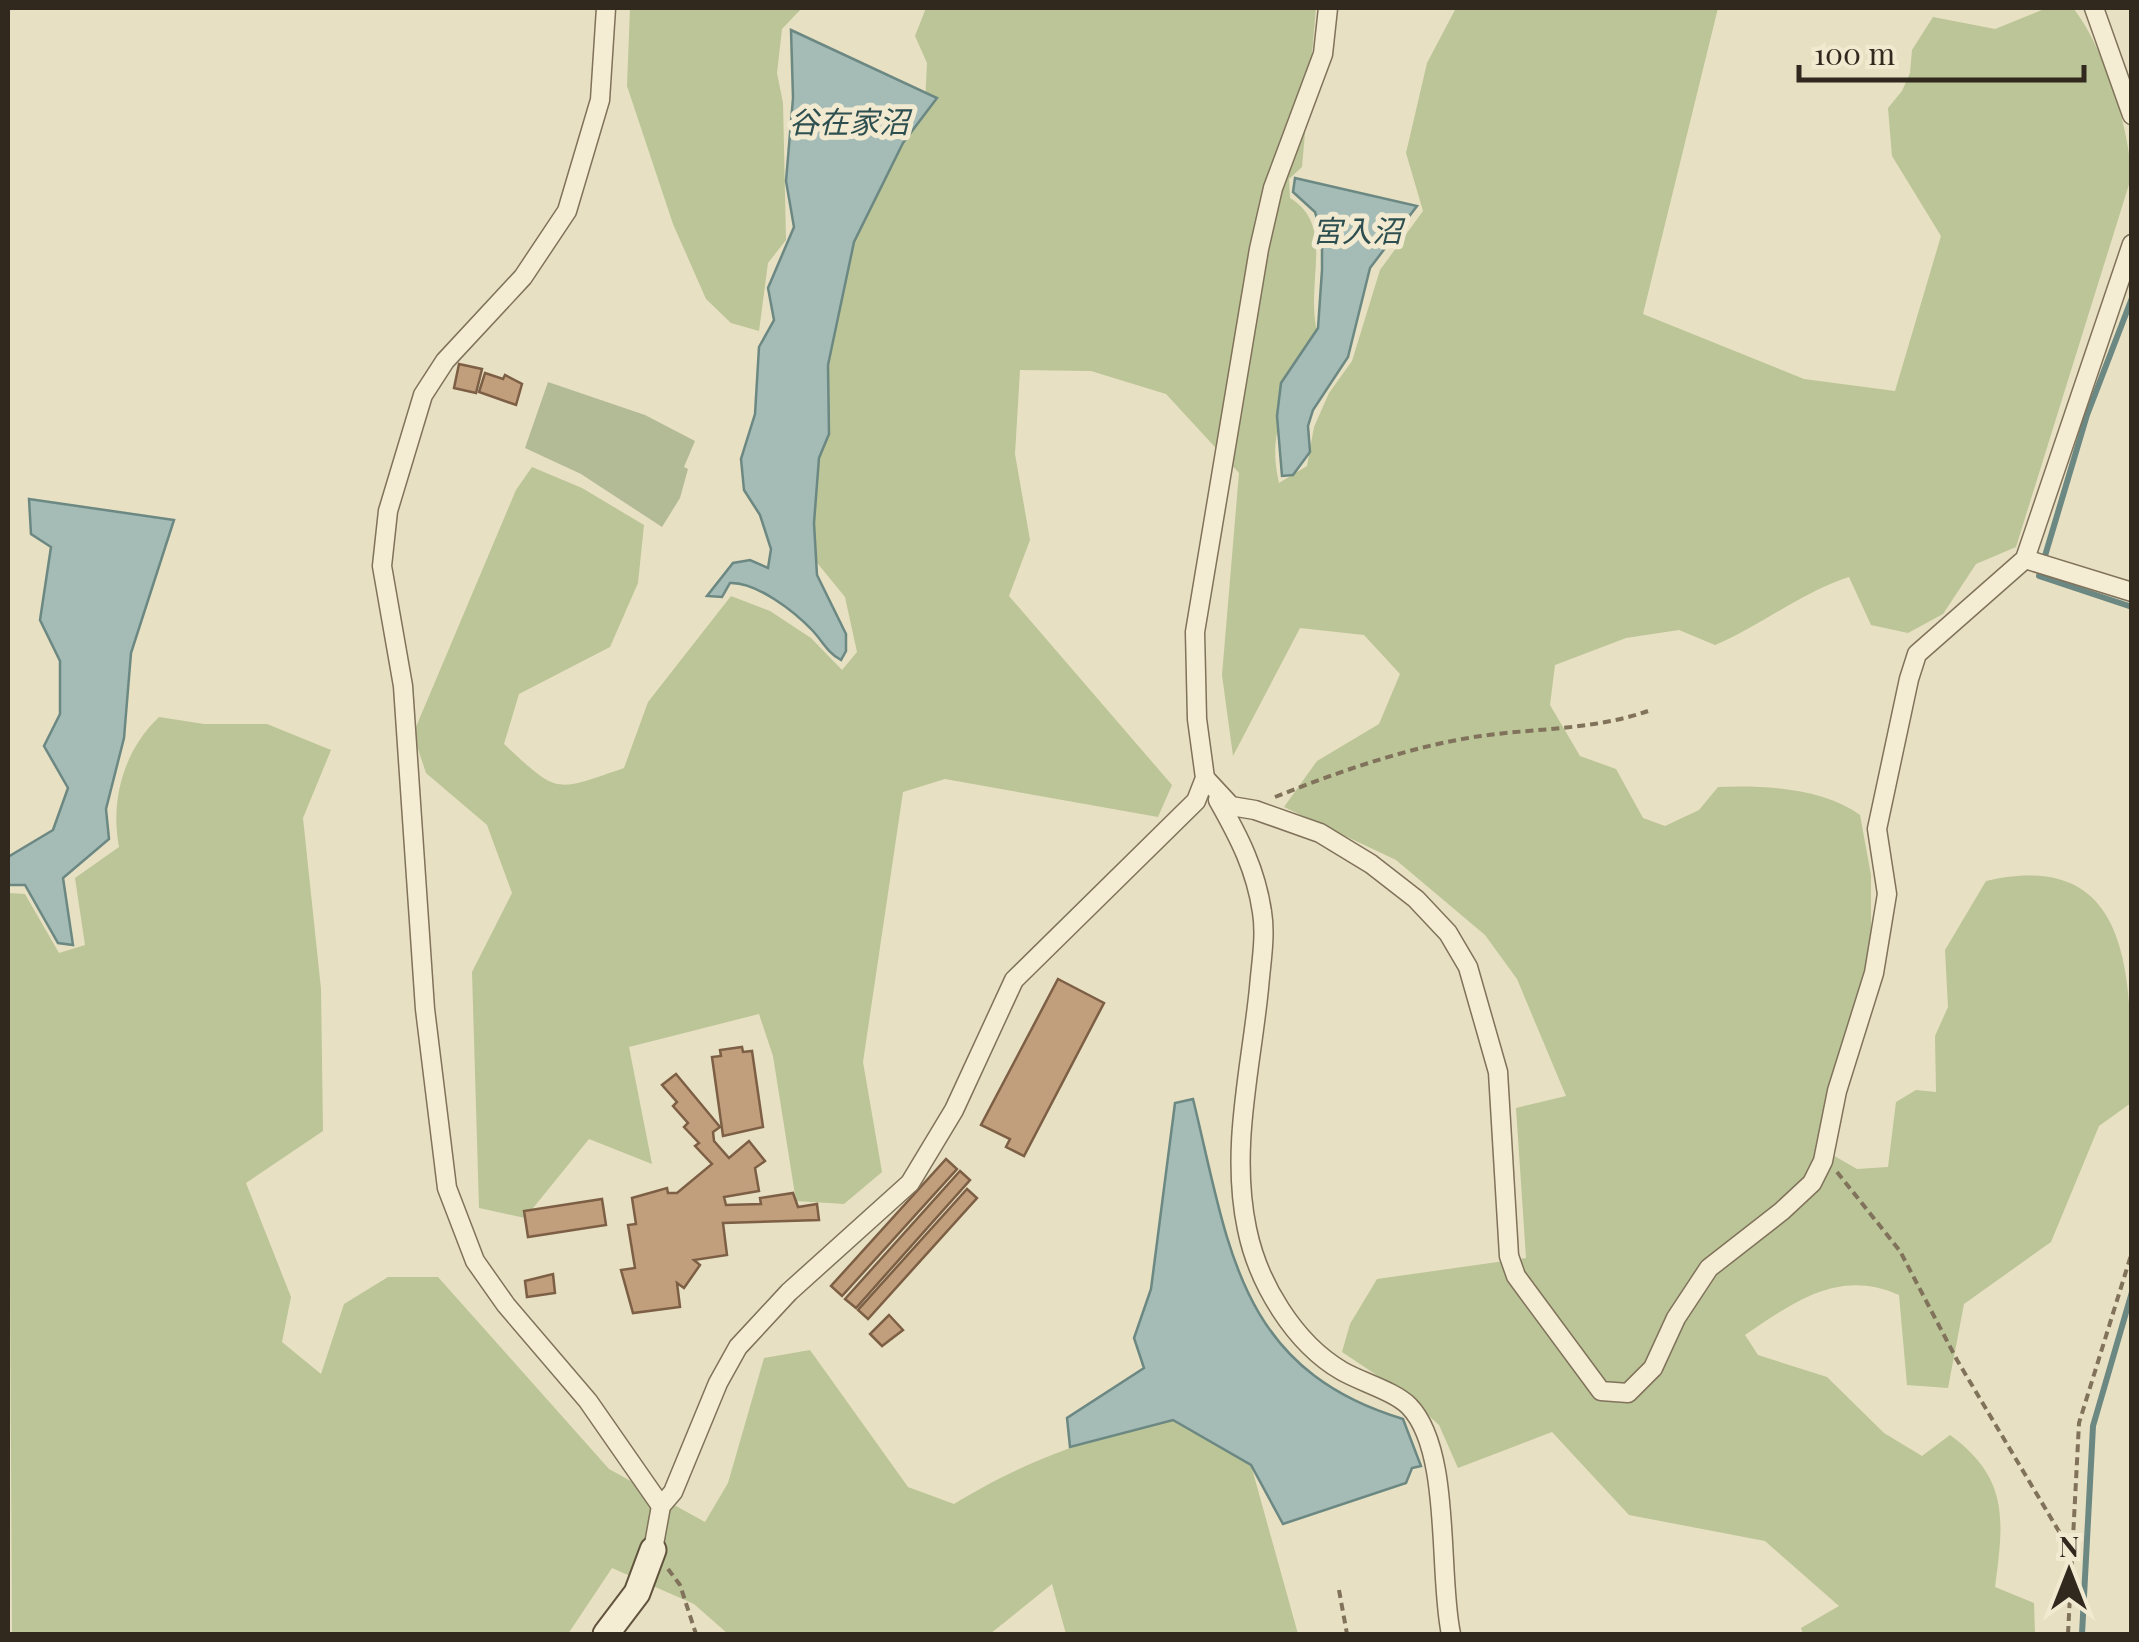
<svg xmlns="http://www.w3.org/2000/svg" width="2139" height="1642" font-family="'Playfair Display','Noto Sans JP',serif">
	<rect width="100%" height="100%" fill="#e8e0c2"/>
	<g fill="#bbc597">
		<polygon points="630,8 802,8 782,29 777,73 783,103 786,240 768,263 759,331 731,323 706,299 673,224 627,86"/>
		<path d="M926,8H1316L1302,167L1289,179L1290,198C1341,229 1297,294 1323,348C1292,396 1265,423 1279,483L1307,466L1314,427L1329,393L1352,361L1380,270L1423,211L1406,153L1427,63L1456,8H1718L1643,314L1804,379L1895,391L1941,236L1892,156L1888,108L1902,91L1910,73L1912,50L1933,17L1995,29L2042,10L2073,8C2103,45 2131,131 2131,178L2016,547L1976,564L1943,614L1908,633L1871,625L1849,577C1800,593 1762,625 1715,645L1679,630L1626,638L1555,665L1550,705L1580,756L1616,769L1643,818L1665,826L1699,810L1718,787C1763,785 1823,788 1860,815L1871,875V948L1834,1069L1817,1146L1857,1169L1888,1167L1896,1102L1916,1090L1936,1092L1935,1036L1948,1007L1945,950L1986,881C2139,846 2131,987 2131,1103L2099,1126L2051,1242L1964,1304L1948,1388L1907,1385L1899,1295C1839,1268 1794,1302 1745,1335L1758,1355L1827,1377L1884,1433L1922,1456L1950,1435C2009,1478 2004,1520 1995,1587L2034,1603L2035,1634H1803L1801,1628L1839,1606L1765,1541L1629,1515L1552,1432L1458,1468L1439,1425L1405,1394L1342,1352L1350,1324L1377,1279L1526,1258L1516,1108L1566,1096L1517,979L1485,935L1396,860L1284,807L1317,761L1379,724L1400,674L1364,635L1300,628L1233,756L1222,675L1239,473L1166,394L1091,371L1020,370L1015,454L1030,540L1009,596L1172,785L1158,817L945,779L903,792L863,1062L882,1172L844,1204L796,1201L773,1056L759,1014L629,1047L652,1164L589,1139L525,1218L479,1208L472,972L512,893L487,825L426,773L413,734L516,490L532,467L582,488L644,525L638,583L610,647L519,694L504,744C559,795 554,792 624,768L648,702L731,596L770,611L811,638L842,670L857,652L845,597L814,559L808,516L840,234L925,103L927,63L915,36Z"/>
		<path d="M159,717L204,724H267L331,750L303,818L321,989L323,1131L246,1183L291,1297L282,1342L321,1374L344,1304L388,1277H438L609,1469L705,1522L728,1483L764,1358L810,1350L908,1487L954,1504C1029,1459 1087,1439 1172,1419L1251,1465L1298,1634H1066L1052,1584L990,1634H728L694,1604L612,1568L568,1634H12L8,893L25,894L59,953L85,945L75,878L119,847C110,800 124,750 159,717Z"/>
	</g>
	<polygon fill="#b3ba96" points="548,382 645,415 695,441 684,467 688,469 680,498 662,527 581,474 525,448"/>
	<g fill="#a4bbb6" stroke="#6c8883" stroke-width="2.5">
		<path d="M791,30L937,98L903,143L854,242L828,365L829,434L819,458L814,523L817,575L846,634V651L841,660C828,653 823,642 813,631C795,612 757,582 730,583L722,597L707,596L733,563L750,560L768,568L771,549L760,515L744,490L741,459L755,414L759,347L774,320L768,288L794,227L786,181L793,98Z"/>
		<polygon points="1295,178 1417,206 1370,268 1348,357 1313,410 1308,426 1310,452 1293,475 1282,476 1277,416 1281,383 1318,328 1322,270 1322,234 1315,212 1293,192"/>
		<polygon points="29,499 174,520 131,653 124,738 106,809 109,839 63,878 73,945 58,943 25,885 8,885 8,857 53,830 68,788 44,746 60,714 60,661 40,620 51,547 31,534"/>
		<path d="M1193,1099C1229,1245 1237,1369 1403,1419L1421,1466L1412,1468L1406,1483L1283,1524L1251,1465L1173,1420L1070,1447L1067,1418L1144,1368L1134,1338L1151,1289L1175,1103Z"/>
	</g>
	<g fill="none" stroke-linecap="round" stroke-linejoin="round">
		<g stroke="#6c8883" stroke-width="6">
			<polyline points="2132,298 2087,415 2039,576 2132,607"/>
			<polyline points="2082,1634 2093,1426 2132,1292"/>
		</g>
	</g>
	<g fill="#c29f7c" stroke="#7c5f44" stroke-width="2.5">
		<polygon points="459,364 482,369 476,393 454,388"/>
		<polygon points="485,373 503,379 505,375 522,384 516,405 479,392"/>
		<polygon points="1058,979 1104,1003 1024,1156 1006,1147 1010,1139 981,1125"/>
		<polygon points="742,1047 743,1052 752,1051 763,1127 723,1136 712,1057 721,1056 720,1050"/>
		<polygon points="676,1074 720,1127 713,1132 714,1141 729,1158 749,1141 765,1161 755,1168 759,1191 724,1197 726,1205 761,1204 760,1198 793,1193 798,1207 817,1204 819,1220 723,1223 727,1255 694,1260 700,1265 684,1288 677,1283 680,1307 633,1313 621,1270 635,1268 628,1225 636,1224 632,1198 667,1188 668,1193 677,1193 712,1164 695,1146 699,1143 684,1127 688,1123 673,1106 677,1102 662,1085"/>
		<polygon points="946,1159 957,1169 842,1296 831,1286"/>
		<polygon points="960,1171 970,1180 856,1308 845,1299"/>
		<polygon points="967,1189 977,1198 868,1319 858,1310"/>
		<polygon points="602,1199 606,1225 528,1237 524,1211"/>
		<polygon points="553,1274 555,1293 527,1297 525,1281"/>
		<polygon points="889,1315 903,1330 882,1346 870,1334"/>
	</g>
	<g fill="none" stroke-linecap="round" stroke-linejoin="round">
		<defs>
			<g id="street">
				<polyline points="606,8 600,100 567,211 523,277 445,361 423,395 388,511 382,566 403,686 425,1009 447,1188 475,1261 506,1305 588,1401 661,1506"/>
				<polyline points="2094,8 2132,115"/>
				<polyline points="2025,559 2132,592"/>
				<polyline points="1205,778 1231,806 1255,810 1320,833 1371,864 1416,899 1448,933 1468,967 1498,1072 1509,1256 1516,1276 1601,1391 1628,1393 1653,1368 1676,1318 1709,1268 1782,1211 1812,1183 1823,1161 1837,1091 1874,973 1887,894 1877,829 1909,679 1917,654 2025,559 2132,244"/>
				<path d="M1218,800C1239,837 1256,870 1262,912C1266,936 1261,963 1259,988C1251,1069 1230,1148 1247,1229C1258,1283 1294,1343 1342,1371C1361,1382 1394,1391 1409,1406C1452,1450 1438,1575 1451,1634"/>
				<polyline points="653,1550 661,1506 673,1492 718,1383 738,1347 789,1292 910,1183 954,1110 1014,980 1196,801 1205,778 1197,719 1195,632 1259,249 1273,188 1323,54 1328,8"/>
			</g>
			<polyline id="secondary" points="606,1634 637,1593 653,1550"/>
		</defs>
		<use href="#street" stroke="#80725b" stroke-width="21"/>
		<use href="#secondary" stroke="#62533e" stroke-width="29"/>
		<g stroke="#80725b" stroke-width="4" stroke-dasharray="8 5" stroke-linecap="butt">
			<polyline points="791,10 791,8"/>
			<path d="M1275,797C1340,771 1412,746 1481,736C1537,728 1594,730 1648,711"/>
			<polyline points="1837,1172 1900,1251 1957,1360 2073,1555"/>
			<polyline points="668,1569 680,1585 696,1634"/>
			<polyline points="1339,1590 1347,1634"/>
			<polyline points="2068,1634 2079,1423 2132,1252"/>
		</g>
		<use href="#street" stroke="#f4edd4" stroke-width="18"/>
		<use href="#secondary" stroke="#f4edd4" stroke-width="25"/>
	</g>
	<g text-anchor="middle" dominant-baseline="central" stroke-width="10" stroke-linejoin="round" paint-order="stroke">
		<g font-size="30" font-style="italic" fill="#2e4f50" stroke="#f1ead0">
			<text x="849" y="121">谷在家沼</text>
			<text x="1357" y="230">宮入沼</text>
		</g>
	</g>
	<rect width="2139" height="1642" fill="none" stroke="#31291e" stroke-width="20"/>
	<g transform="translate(2069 1572)" stroke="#f1ead0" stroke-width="8" paint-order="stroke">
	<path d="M0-8L18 38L0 25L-18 38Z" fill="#31291e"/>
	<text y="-15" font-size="28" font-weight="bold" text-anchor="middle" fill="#31291e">N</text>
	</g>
	<path d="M1799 65v15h285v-15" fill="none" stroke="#31291e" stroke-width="5"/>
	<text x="1814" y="65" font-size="30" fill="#31291e" stroke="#f1ead0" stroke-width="8" paint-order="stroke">100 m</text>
</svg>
